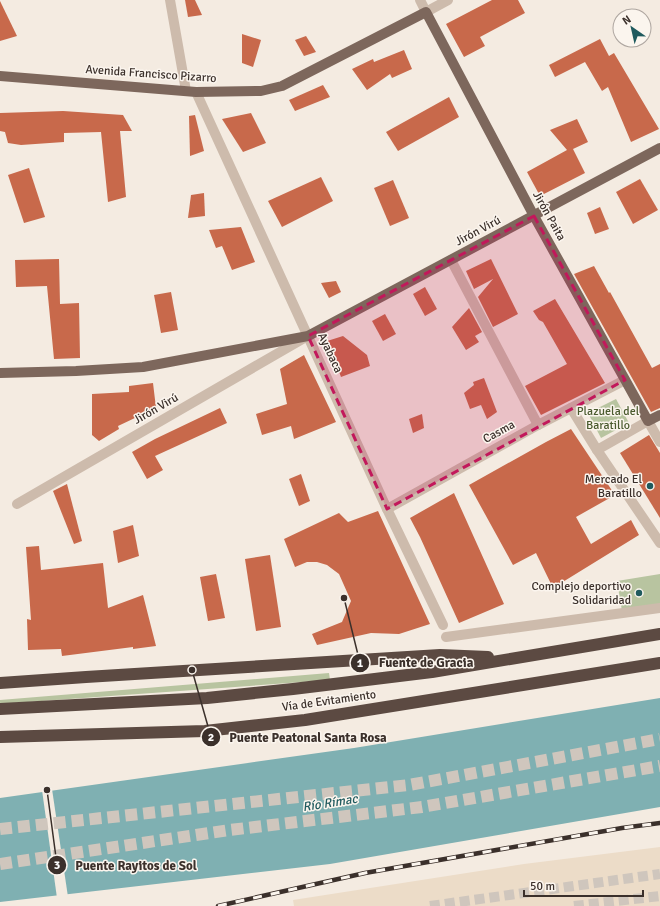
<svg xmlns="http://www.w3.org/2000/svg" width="660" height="906" font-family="Signika,sans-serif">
	<rect width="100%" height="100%" fill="#f4ebe1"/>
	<g fill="#b8c4a0">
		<polygon points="616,399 629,423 601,438 588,413"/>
		<polygon points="660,574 660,605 622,611 617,581"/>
		<polygon points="329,673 330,680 0,704 0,700"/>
	</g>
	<polygon fill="#ecdcc8" points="660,847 660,906 294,906 293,900 524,864"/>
	<polygon fill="#7fb0b2" points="660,698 660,807 330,864 0,902 0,798 354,748"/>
	<polygon fill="#f4ebe1" points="52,789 68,897 57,898 42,790"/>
	<g fill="#c8694b">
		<polygon points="185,0 195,0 202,15 188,17"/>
		<polygon points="492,0 518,0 525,13 480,37 485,46 464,57 446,24"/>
		<polygon points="0,1 17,36 0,41"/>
		<polygon points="242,34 261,40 253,67 242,63"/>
		<polygon points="306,36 316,52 304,56 295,40"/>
		<polygon points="600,39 609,56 614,53 659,129 631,142 608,87 602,91 585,62 555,77 549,65"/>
		<polygon points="404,50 412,69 392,78 390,74 367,90 352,69 373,59 374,62"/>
		<polygon points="323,85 330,97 295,111 289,100"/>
		<polygon points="449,97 459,117 398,151 386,132"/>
		<polygon points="63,111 123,115 132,131 120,131 126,197 108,202 101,132 64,133 64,142 21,145 8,143 5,132 0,131 0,113"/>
		<polygon points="251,113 266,143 243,152 222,119"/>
		<polygon points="195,115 204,151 190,156 189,116"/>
		<polygon points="577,119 588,142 573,149 585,173 540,196 527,172 567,150 550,130"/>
		<polygon points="29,168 45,217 24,223 8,175"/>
		<polygon points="321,177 333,201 282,227 268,201"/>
		<polygon points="640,179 658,210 633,224 616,192"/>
		<polygon points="393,180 409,218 390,226 374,188"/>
		<polygon points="204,193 205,216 188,218 191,195"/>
		<polygon points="600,207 609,229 595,234 587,213"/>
		<polygon points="241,227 255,262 232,270 222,246 216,248 209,230"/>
		<polygon points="59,259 60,304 79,303 80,358 54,359 47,286 16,287 15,260"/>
		<polygon points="491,259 518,314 493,327 478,297 493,279 474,289 466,271"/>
		<polygon points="594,266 609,293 610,292 652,368 660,364 660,408 651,412 574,274"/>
		<polygon points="336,281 341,292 329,298 321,283"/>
		<polygon points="425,287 437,309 425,316 413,294"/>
		<polygon points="171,292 178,330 161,333 154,295"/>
		<polygon points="555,299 605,383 541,415 525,386 567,364 543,322 539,320 533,311"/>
		<polygon points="469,308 482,332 475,336 479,342 466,350 452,327"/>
		<polygon points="385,314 396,334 383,341 372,321"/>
		<polygon points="343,336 367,355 370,366 341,377 333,355 329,357 324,342"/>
		<polygon points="304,355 336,422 294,439 291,426 262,435 256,414 287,404 280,369"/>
		<polygon points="484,378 497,412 487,419 481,405 470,409 464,393 474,385 473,382"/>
		<polygon points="153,383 156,408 118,426 119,429 99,441 92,435 92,394 129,392 129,386"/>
		<polygon points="220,408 227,423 155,456 163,470 147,479 132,452 155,439"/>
		<polygon points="422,414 424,428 413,433 409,419"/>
		<polygon points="571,429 615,495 576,517 591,544 631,520 639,535 553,588 536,553 513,565 469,485 546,442"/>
		<polygon points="649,435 660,453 660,518 620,453"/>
		<polygon points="301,474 310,501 299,506 289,479"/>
		<polygon points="67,484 82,541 74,544 53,491"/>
		<polygon points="454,493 504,604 459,623 420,537 410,518"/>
		<polygon points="378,511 430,624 399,634 371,633 317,645 312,634 342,622 351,601 339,574 327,565 317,562 307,562 295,567 284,539 339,513 348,522"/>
		<polygon points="133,525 139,556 118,563 113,531"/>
		<polygon points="39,546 41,570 103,563 108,608 143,595 156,646 133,649 133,647 62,656 61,649 28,650 27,619 31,620 26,547"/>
		<polygon points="270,555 281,627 256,631 245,559"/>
		<polygon points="216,574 225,618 208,621 200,577"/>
	</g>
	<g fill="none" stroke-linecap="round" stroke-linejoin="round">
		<g stroke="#cfc6bd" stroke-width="10" stroke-dasharray="10 5" stroke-linecap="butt">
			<polyline points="430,906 660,874"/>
			<polyline points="574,906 660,896"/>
		</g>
		<g stroke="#cfc6bd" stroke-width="12" stroke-dasharray="12 6" stroke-linecap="butt">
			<polyline points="0,829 409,785 660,739"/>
			<polyline points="0,864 230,830 422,807 660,766"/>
		</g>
		<g stroke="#cdbbac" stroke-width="10">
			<polyline points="170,0 186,91"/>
			<polyline points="420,0 426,12 448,0"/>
			<polyline points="196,92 387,509 443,625"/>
			<polyline points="451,260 538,425"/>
			<polyline points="571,408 597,450 660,543"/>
			<polyline points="597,450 648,421 660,442"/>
			<polyline points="17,504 306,337"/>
			<polyline points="387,509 538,425 625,380"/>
			<polyline points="446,637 660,608"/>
		</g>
		<g stroke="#7d675c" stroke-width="10">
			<polyline points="0,76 196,92 261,91 282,86 426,12 534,216 648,421 660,415"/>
			<polyline points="0,373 76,371 143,367 308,336 660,148"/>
		</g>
		<g stroke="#5c4a42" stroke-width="12">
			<polyline points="0,683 86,677 440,655 488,657"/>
			<polyline points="0,709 207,698 293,689 432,672 660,634"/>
			<polyline points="0,737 205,731 305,720 660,663"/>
		</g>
		<defs>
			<polyline id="rail" points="218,906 365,873 622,828 660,823"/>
		</defs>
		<use href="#rail" stroke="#3b302b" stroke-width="4.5"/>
		<use href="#rail" stroke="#fbf5ee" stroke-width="3" stroke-dasharray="9" stroke-linecap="butt"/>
	</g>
	<path fill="#c2185b" fill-opacity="0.2" stroke="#c2185b" stroke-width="3" stroke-dasharray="8 5" stroke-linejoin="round" d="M534,216L625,380L387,509L308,336Z"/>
	<g fill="#1f5a5e" stroke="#fbf5ee" stroke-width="1.5">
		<circle cx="650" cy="486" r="4"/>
		<circle cx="639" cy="593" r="4"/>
	</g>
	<g text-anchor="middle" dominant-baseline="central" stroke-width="3" stroke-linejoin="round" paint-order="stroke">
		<g font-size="12" fill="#3b302b" stroke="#fbf5ee">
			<text transform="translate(151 74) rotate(4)">Avenida Francisco Pizarro</text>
			<text transform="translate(549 216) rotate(61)">Jirón Paita</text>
			<text transform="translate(478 231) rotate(-28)">Jirón Virú</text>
			<text transform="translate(330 353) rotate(65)">Ayabaca</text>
			<text transform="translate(156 409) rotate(-30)">Jirón Virú</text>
			<text transform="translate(499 432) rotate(-29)">Casma</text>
			<text transform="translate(329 701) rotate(-8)">Vía de Evitamiento</text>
		</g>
		<g font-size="12" fill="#4a5a2e" stroke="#fbf5ee">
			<text x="608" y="411">Plazuela del<tspan x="608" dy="14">Baratillo</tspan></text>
		</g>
		<g font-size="12" fill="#3b302b" stroke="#fbf5ee" text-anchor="end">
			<text x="642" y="479">Mercado El<tspan x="642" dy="14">Baratillo</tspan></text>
			<text x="631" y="586">Complejo deportivo<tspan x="631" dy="14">Solidaridad</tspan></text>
		</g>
		<g font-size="13" font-style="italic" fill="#1f5a5e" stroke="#fbf5ee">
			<text transform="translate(330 803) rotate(-9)">Río Rímac</text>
		</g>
	</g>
	<path fill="none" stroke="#3b302b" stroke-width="1.5" d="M344 598L360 663M192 670L211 737M47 790L57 865"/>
	<g fill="#3b302b" stroke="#fbf5ee" stroke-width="1.5">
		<circle cx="344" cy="598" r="4"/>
		<circle cx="192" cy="670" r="4"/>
		<circle cx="47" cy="790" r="4"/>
		<circle cx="360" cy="663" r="10"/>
		<circle cx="211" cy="737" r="10"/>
		<circle cx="57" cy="865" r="10"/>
	</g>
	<g font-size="12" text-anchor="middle" font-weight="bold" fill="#fff">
		<text x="360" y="667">1</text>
		<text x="211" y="741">2</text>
		<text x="57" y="869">3</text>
	</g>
	<g font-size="13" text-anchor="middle" font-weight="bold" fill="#3b302b" stroke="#fbf5ee" stroke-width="3" stroke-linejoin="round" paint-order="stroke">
		<text x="426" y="667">Fuente de Gracia</text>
		<text x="308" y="742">Puente Peatonal Santa Rosa</text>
		<text x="136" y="870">Puente Rayitos de Sol</text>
	</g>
	<g transform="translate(632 28) rotate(326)"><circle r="19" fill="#fbf5ee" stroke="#aea6a0"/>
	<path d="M0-3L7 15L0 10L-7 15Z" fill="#1f5a5e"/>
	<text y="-6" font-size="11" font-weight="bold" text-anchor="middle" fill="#3b302b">N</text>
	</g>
	<path d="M524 890v6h119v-6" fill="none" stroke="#3b302b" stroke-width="2"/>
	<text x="530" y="890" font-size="12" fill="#3b302b" stroke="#fbf5ee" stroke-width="3" paint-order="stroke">50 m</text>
</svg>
